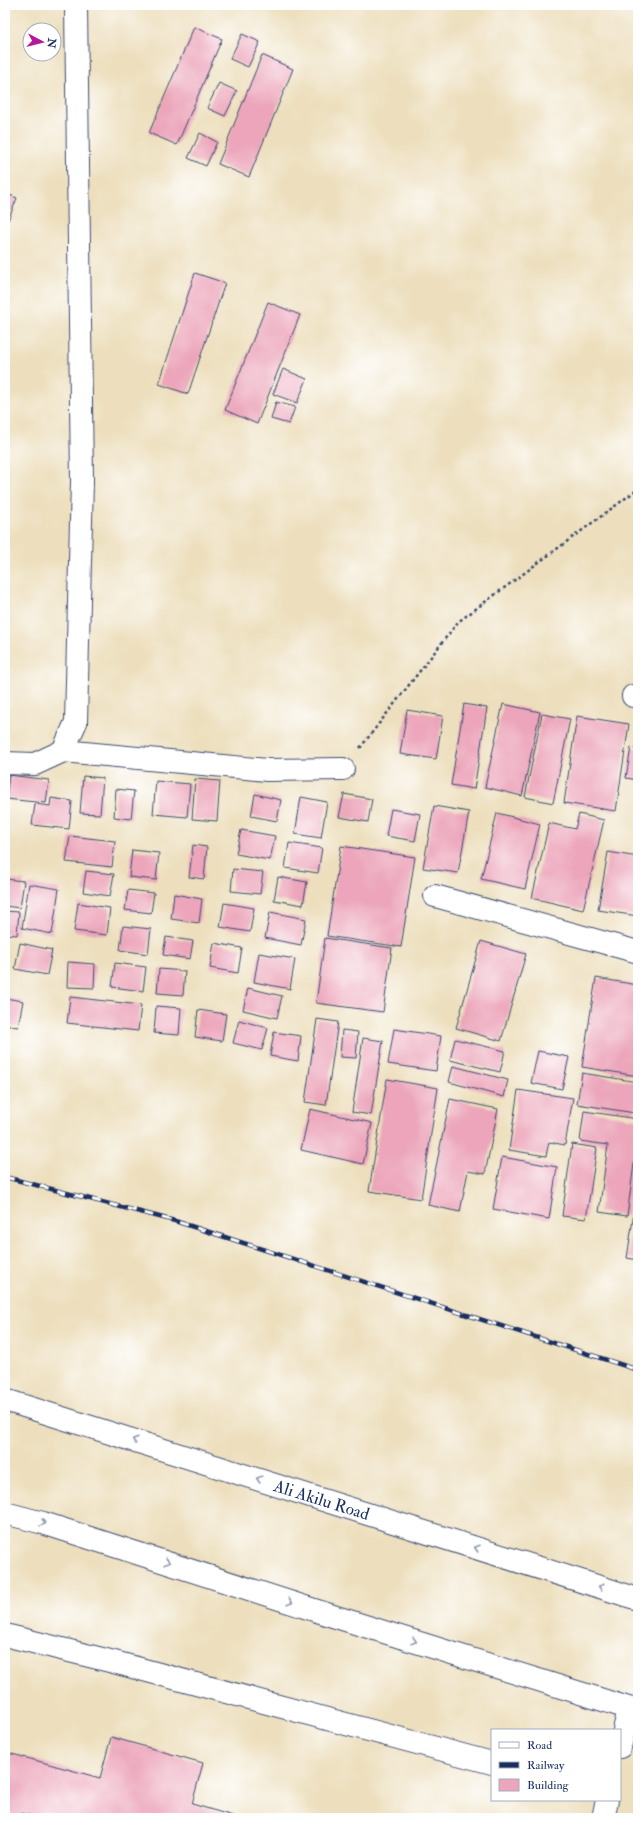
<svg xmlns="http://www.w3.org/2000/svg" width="643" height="1823" font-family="'IM FELL Double Pica',serif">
	<rect width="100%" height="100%" fill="#fff"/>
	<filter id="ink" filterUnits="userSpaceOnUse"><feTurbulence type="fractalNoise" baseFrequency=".025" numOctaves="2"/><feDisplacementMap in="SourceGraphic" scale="8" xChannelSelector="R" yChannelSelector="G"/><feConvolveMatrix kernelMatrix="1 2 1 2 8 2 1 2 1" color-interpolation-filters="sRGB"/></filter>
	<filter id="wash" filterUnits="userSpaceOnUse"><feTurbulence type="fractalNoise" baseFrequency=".012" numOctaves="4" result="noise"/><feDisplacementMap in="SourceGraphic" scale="16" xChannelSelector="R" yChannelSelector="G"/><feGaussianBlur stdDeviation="0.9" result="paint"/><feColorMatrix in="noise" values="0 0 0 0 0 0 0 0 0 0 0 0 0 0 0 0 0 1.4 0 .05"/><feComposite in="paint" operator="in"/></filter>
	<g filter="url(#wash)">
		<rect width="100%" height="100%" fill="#eddfbd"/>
		<g id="blocks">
			<g fill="#eca5ba">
				<polygon points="194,27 222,39 177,145 149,133"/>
				<polygon points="242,34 260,42 248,67 230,59"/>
				<polygon points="262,55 293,69 249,177 218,164"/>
				<polygon points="219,83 237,91 225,116 207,108"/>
				<polygon points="200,133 217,142 206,166 188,158"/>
				<polygon points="5,193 17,198 5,228"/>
				<polygon points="195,273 225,283 188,394 159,384"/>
				<polygon points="268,302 300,315 257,424 225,410"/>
				<polygon points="283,369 307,379 297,403 273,394"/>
				<polygon points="276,402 295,407 289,424 271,419"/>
				<polygon points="464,704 487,708 474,789 451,785"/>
				<polygon points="503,704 540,712 522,796 485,787"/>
				<polygon points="407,710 443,716 436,759 400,754"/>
				<polygon points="542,714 570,719 553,803 525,797"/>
				<polygon points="577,716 629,724 616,811 564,803"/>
				<polygon points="631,747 638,749 638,780 626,778"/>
				<polygon points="9,775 49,780 46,803 6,799"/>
				<polygon points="83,776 103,778 100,814 80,813"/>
				<polygon points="195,779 220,781 217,821 192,819"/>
				<polygon points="156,781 190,784 187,817 153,814"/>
				<polygon points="116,789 134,791 131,819 114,817"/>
				<polygon points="255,794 281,800 277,821 251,816"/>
				<polygon points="344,794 372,799 368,822 339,817"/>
				<polygon points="301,797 327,802 321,838 295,834"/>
				<polygon points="51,798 72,801 69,829 32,825 35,804 50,806"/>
				<polygon points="434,806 469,812 458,873 423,868"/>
				<polygon points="391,809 420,814 415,841 386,836"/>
				<polygon points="497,813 540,824 525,889 481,879"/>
				<polygon points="579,814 604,820 583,910 532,898 549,823 575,829"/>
				<polygon points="241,830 275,836 270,860 236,854"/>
				<polygon points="70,836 115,841 112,867 66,862"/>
				<polygon points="289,843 322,848 318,873 285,868"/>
				<polygon points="193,845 207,847 204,879 189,877"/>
				<polygon points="341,846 415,857 401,947 327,936"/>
				<polygon points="132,850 159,853 156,880 129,877"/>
				<polygon points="608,852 638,857 638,916 598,910"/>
				<polygon points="233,869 263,872 260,894 231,891"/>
				<polygon points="86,871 114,874 110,896 83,892"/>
				<polygon points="278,877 307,882 303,905 274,900"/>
				<polygon points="5,879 24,881 20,908 5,906"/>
				<polygon points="29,884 59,889 52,934 22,928"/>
				<polygon points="128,890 154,893 151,913 125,910"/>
				<polygon points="174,894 202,899 199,923 171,919"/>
				<polygon points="78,903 110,908 107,935 74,931"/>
				<polygon points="224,903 254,908 250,932 220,927"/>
				<polygon points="5,911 19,912 17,935 5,934"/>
				<polygon points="270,912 306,919 301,945 265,938"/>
				<polygon points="123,926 151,929 148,954 120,950"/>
				<polygon points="166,937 193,941 190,959 163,955"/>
				<polygon points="325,938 392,948 383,1012 316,1003"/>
				<polygon points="481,941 526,954 501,1041 456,1028"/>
				<polygon points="20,943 52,950 47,975 15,969"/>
				<polygon points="214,943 242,948 238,973 210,968"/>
				<polygon points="259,953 295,959 290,989 254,982"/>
				<polygon points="68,962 95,964 94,988 67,987"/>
				<polygon points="115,963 146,967 143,991 112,987"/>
				<polygon points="159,969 185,971 183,995 157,993"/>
				<polygon points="596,978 638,985 638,1076 582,1067"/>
				<polygon points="248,988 282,996 277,1018 243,1010"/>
				<polygon points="70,997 141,1005 138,1031 67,1023"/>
				<polygon points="5,998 23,1001 18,1027 5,1025"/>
				<polygon points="156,1006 181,1008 179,1035 154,1033"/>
				<polygon points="198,1010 226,1014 222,1041 195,1037"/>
				<polygon points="317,1019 338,1022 326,1105 305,1102"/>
				<polygon points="239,1020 268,1028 262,1050 233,1043"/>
				<polygon points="394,1029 441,1036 436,1071 388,1064"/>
				<polygon points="342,1030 358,1032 356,1058 340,1057"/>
				<polygon points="274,1032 301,1036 298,1061 270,1056"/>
				<polygon points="363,1038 383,1041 371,1115 352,1112"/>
				<polygon points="455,1039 505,1051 500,1072 450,1060"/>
				<polygon points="538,1051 569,1057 562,1089 531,1083"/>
				<polygon points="453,1066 508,1080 504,1097 449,1082"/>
				<polygon points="582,1073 638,1082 635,1113 577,1104"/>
				<polygon points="387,1079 438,1088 421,1199 369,1191"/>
				<polygon points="518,1090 573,1098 565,1145 549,1142 546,1156 509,1150"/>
				<polygon points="450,1099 498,1109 485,1174 468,1171 460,1212 428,1205"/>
				<polygon points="310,1109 372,1123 363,1164 301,1150"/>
				<polygon points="584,1111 638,1119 638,1134 627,1216 599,1212 608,1145 580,1141"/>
				<polygon points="572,1144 597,1148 586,1219 562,1216"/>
				<polygon points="502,1157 557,1167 549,1219 493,1209"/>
				<polygon points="637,1193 638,1193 638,1260 627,1258"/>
				<polygon points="111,1737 203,1763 192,1804 240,1818 41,1818 22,1813 21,1818 5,1818 5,1752 100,1778"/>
			</g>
		</g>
	</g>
	<g filter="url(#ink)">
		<use href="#blocks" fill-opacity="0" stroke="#3a496c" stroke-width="1"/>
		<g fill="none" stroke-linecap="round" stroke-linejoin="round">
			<defs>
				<g id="minor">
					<polyline points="633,696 638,696"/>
					<polyline points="63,751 76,722 82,481 76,5"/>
					<polyline points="5,763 35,764 63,751 267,770 343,769"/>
					<polyline points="435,896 638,952"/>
					<polyline points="5,1635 114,1662 492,1763"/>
					<polyline points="620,1747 629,1709"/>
					<polyline points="603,1818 607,1800"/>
				</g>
				<g id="primary">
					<path id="s1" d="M5,1400L638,1599"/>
					<polyline points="5,1513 43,1523 336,1617 638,1711"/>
				</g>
			</defs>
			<use href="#minor" stroke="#3a496c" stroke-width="24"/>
			<use href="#primary" stroke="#3a496c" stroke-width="24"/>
			<polyline stroke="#3a496c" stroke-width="2.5" stroke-dasharray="3 3" stroke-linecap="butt" points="360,748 458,622 638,489"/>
			<use href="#minor" stroke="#fff" stroke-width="22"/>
			<use href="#primary" stroke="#fff" stroke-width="22"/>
			<defs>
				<polyline id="rail" points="5,1177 175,1221 638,1370"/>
			</defs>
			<use href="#rail" stroke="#1b2f5e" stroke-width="4.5"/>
			<use href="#rail" stroke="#fff" stroke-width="3" stroke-dasharray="9" stroke-linecap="butt"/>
		</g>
		<defs><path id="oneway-chevron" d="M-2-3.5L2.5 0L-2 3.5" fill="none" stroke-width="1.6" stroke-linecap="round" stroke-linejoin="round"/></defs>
		<g stroke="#8d97ae">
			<use href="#oneway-chevron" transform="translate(135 1440) rotate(-162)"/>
			<use href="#oneway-chevron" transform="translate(259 1479) rotate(-162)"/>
			<use href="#oneway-chevron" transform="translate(43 1523) rotate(16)"/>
			<use href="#oneway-chevron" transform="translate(477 1548) rotate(-162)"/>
			<use href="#oneway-chevron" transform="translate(167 1562) rotate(18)"/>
			<use href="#oneway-chevron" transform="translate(601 1587) rotate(-162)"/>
			<use href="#oneway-chevron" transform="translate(290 1602) rotate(18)"/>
			<use href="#oneway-chevron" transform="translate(414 1641) rotate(17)"/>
		</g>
	</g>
	<g text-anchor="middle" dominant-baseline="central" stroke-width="3" stroke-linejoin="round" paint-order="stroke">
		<g font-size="17" fill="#1b2f5e" stroke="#fff">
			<text stroke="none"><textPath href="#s1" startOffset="332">Ali Akilu Road</textPath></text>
		</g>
	</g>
	<rect width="643" height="1823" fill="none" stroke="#fff" stroke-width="20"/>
	<rect x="491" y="1729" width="130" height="72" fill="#ffffff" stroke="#a4acbf"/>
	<rect x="499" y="1742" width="20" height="6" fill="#ffffff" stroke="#a4acbf"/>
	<text x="527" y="1749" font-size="12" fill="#1b2f5e">Road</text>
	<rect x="499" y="1762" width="20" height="6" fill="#1b2f5e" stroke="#a4acbf"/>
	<text x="527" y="1769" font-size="12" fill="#1b2f5e">Railway</text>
	<rect x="499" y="1779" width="20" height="12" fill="#eca5ba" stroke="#a4acbf"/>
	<text x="527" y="1789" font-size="12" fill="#1b2f5e">Building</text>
	<g transform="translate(42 42) rotate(97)"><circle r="19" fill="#ffffff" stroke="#a4acbf"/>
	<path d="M0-3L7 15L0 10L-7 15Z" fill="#b5179e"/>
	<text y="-6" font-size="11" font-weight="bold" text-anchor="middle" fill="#1b2f5e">N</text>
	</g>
</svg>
